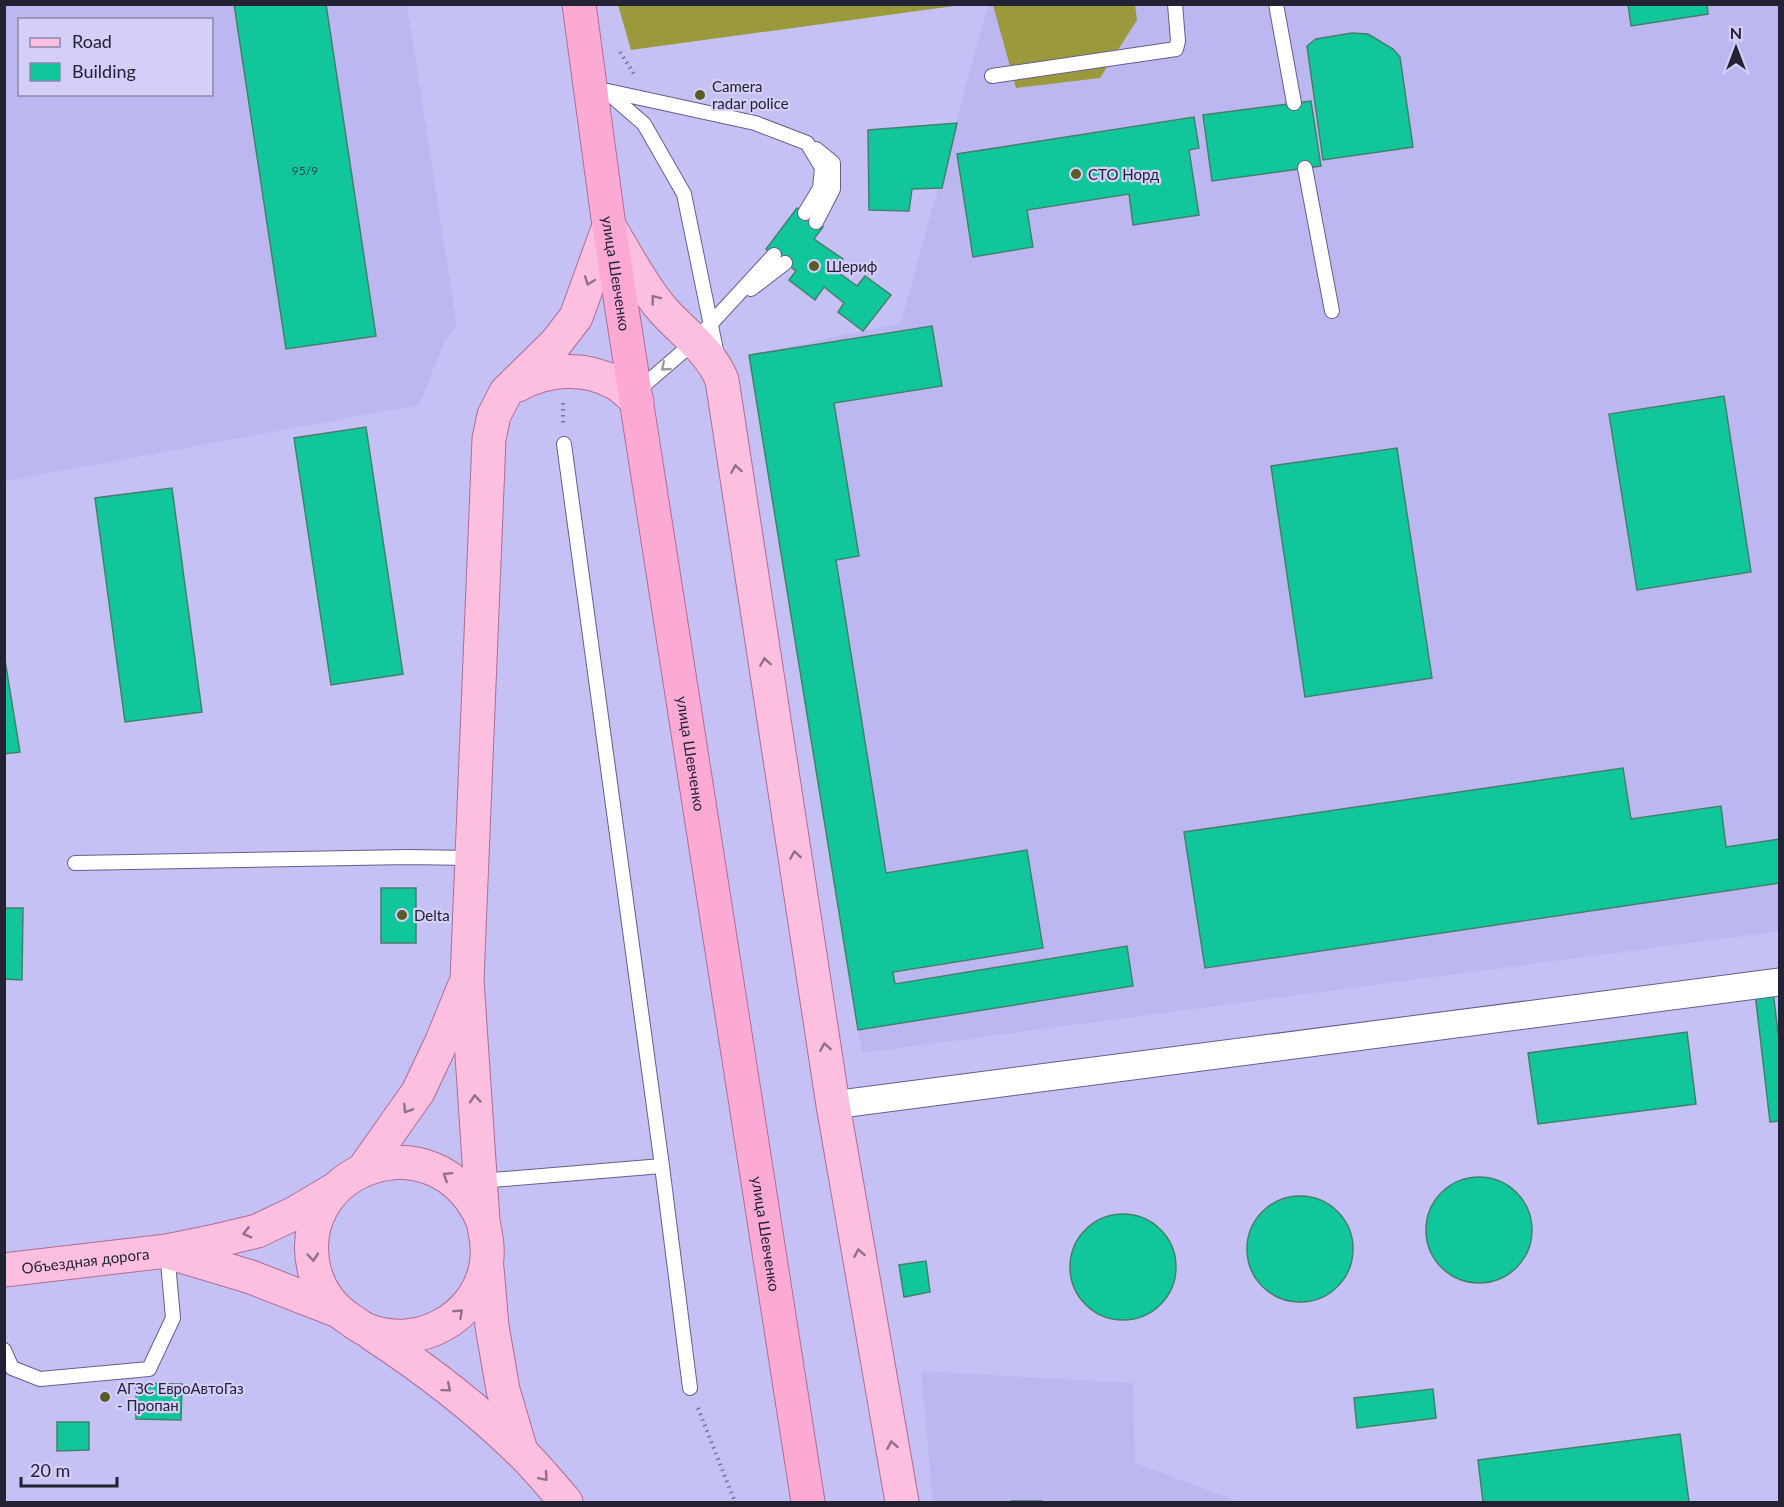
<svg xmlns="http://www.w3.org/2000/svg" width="1784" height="1507" font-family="Lato,sans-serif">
	<rect width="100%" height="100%" fill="#c5c1f4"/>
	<g fill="#bdb7f1" fill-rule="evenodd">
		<path d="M5,5H407L457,327L445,340L419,405L5,481ZM20,20H212V94H20Z"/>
		<polygon points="988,5 1779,5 1779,931 862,1053 749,355 901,323"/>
		<polygon points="921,1371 1133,1383 1135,1463 1239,1502 933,1502"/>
	</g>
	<g fill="#9a9a3c">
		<polygon points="618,5 618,4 961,5 631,50"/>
		<polygon points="993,5 1135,5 1137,20 1100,78 1016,88"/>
	</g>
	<g fill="#11c69a" stroke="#44806b" stroke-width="1.5">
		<polygon points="234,4 326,4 376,336 286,349"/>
		<polygon points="1628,4 1707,4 1708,14 1631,26"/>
		<polygon points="1352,33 1368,34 1393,49 1400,57 1413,147 1323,160 1307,46 1316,39"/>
		<polygon points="1311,101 1321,166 1212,181 1203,115"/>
		<polygon points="1194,117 1199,148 1189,150 1199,215 1133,225 1129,194 1027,210 1033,247 973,257 957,154"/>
		<polygon points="957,123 942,188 912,189 909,211 869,210 868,130"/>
		<polygon points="797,208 823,227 814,239 843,259 835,270 857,286 865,276 891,295 863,331 838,312 844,303 824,287 815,300 789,280 796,271 766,249"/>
		<polygon points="932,326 942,386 834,403 859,556 836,560 886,873 1027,850 1043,948 893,972 895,984 1127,946 1133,986 858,1030 749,355"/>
		<polygon points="1724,396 1751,572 1637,590 1609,414"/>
		<polygon points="366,427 403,674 331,685 294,438"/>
		<polygon points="1397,448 1432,678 1305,697 1271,466"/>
		<polygon points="172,488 202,712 125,722 95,498"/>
		<polygon points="4,654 20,752 4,754"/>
		<polygon points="1623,768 1631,819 1721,806 1726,847 1780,839 1780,883 1205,968 1184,832"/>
		<rect x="381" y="888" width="35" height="55"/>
		<polygon points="4,908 23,908 22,980 4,979"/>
		<polygon points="1773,991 1778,1033 1780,1033 1780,1121 1770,1122 1755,993"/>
		<polygon points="1687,1032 1696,1104 1538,1124 1528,1053"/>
		<circle cx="1479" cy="1230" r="53"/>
		<circle cx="1300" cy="1249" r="53"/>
		<circle cx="1123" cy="1267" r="53"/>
		<polygon points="926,1261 930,1292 904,1297 899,1265"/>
		<polygon points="136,1383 182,1384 181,1420 136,1419"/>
		<polygon points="1433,1389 1436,1418 1357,1428 1354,1398"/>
		<polygon points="57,1422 89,1422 89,1450 57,1451"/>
		<polygon points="1680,1434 1689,1502 1483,1502 1478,1460"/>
		<rect x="1011" y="1501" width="31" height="1"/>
	</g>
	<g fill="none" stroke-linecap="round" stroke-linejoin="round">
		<defs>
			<g id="service">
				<polyline points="1276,4 1294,103"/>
				<polyline points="992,76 1176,49 1178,41 1175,4"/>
				<polyline points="606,91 644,124 684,194 717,355"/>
				<polyline points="608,91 755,123 807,143 822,168 820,188 805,213"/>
				<polyline points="816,149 833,163 833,189 816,222"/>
				<polyline points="1305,168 1332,311"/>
				<polyline points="751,289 785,263"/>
				<polyline points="636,392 694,342 774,255"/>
				<polyline points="564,444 662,1166 690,1388"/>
				<polyline points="75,863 408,857 471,858"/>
				<polyline points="480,1181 662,1166"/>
				<polyline points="4,1350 12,1368 40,1379 149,1369 173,1318 167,1251"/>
			</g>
			<polyline id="minor" points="833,1105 1780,982"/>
			<g id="primary">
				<path d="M609,226C626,254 641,284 662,309C683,333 710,350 722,380L833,1105L902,1502"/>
				<path d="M518,385C547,369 584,366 615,383C623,387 630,395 637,401"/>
				<polyline points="363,1170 418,1092 442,1041 464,987"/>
				<path d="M483,1221C435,1112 284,1170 316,1276C322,1294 333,1308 348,1318C354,1322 361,1328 367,1330C418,1350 476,1319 486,1266C489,1250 486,1236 483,1221L467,980L489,439L494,415L506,392L556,343L576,317L609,226"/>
				<polyline points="171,1253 251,1277 338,1311"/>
				<polyline points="487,1268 492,1326 503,1390 521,1451"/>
				<path id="s1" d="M4,1270L167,1251L211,1242L257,1231L295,1213L332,1191"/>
				<path d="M372,1334C424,1368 475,1407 520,1451C537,1467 551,1485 566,1502"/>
			</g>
			<g id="trunk">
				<path id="s2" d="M579,4L609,226L808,1502"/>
			</g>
		</defs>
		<use href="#service" stroke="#655f8d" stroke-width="16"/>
		<use href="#minor" stroke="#655f8d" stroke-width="29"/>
		<use href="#primary" stroke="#b06c95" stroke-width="35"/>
		<use href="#trunk" stroke="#b06c95" stroke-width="35"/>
		<g stroke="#787599" stroke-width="4" stroke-dasharray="1.5 4.5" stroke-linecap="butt">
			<polyline points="620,52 634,74"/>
			<polyline points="563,403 563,423"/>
			<polyline points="698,1408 735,1502"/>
		</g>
		<use href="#service" stroke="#fff" stroke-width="14"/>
		<use href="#minor" stroke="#fff" stroke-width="27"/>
		<use href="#primary" stroke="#fdbfdf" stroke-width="33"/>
		<use href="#trunk" stroke="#fcaad4" stroke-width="33"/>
	</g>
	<defs><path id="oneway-chevron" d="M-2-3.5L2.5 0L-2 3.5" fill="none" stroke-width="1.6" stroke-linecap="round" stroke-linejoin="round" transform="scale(1.5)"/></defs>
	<g stroke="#90708a">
		<use href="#oneway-chevron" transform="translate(589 281) rotate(110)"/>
		<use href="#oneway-chevron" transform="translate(655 299) rotate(-128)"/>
		<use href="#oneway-chevron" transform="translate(736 469) rotate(-99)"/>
		<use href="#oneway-chevron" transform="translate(765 662) rotate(-99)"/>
		<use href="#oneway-chevron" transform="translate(795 855) rotate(-99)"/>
		<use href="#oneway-chevron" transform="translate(825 1047) rotate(-99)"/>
		<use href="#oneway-chevron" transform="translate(475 1099) rotate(-94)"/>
		<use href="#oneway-chevron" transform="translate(407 1109) rotate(123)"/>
		<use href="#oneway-chevron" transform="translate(447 1176) rotate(-148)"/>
		<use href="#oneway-chevron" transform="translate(247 1233) rotate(166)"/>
		<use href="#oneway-chevron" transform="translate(859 1253) rotate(-100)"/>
		<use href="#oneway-chevron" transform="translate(313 1257) rotate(85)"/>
		<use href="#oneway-chevron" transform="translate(459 1313) rotate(-43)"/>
		<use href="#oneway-chevron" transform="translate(447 1388) rotate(40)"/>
		<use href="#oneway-chevron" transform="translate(892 1445) rotate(-100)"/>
		<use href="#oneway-chevron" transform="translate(544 1477) rotate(49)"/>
	</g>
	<use stroke="#9c9ba4" href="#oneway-chevron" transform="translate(665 367) rotate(139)"/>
	<g fill="#5b5b28" stroke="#d3cff9" stroke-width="2">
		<circle cx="700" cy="95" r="6"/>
		<circle cx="1076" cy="174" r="6"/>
		<circle cx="814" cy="266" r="6"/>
		<circle cx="402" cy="915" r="6"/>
		<circle cx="105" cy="1397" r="6"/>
	</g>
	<g text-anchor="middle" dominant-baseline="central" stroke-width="4.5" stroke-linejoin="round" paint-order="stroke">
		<g font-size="12" fill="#1e4a4e">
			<text x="305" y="170">95/9</text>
		</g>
		<g font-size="15" fill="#232134" stroke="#d3cff9" text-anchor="start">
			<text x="712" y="86">Camera<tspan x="712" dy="17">radar police</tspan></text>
			<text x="1088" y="174">СТО Норд</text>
			<text x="826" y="266">Шериф</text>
			<text x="414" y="915">Delta</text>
			<text x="117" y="1388">АГЗС ЕвроАвтоГаз<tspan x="117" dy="17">- Пропан</tspan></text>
		</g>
		<g font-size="15" fill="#232134" stroke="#d3cff9">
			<text stroke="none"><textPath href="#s2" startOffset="272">улица Шевченко</textPath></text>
			<text stroke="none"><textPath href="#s2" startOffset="758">улица Шевченко</textPath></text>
			<text stroke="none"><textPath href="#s2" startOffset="1244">улица Шевченко</textPath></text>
			<text stroke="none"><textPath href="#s1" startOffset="82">Объездная дорога</textPath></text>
		</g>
	</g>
	<rect width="1784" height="1507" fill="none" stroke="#232134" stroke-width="12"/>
	<rect x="18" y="18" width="195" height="78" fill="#d3cff9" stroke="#8d89aa" stroke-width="1.5"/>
	<rect x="30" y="38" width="30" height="9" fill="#fdbfdf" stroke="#8d89aa" stroke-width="1.5"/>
	<text x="72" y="48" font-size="18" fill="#232134">Road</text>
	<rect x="30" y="63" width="30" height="18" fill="#11c69a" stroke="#8d89aa" stroke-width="1.5"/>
	<text x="72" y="78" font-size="18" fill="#232134">Building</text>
	<g transform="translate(1736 48)" stroke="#d3cff9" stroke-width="4.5" paint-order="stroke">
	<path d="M0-4.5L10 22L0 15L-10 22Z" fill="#232134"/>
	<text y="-9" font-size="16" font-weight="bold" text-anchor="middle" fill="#232134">N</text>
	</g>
	<path d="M21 1477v9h96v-9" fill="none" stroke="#232134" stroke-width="3"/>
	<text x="30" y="1477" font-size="18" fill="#232134" stroke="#d3cff9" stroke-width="4.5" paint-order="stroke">20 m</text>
</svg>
